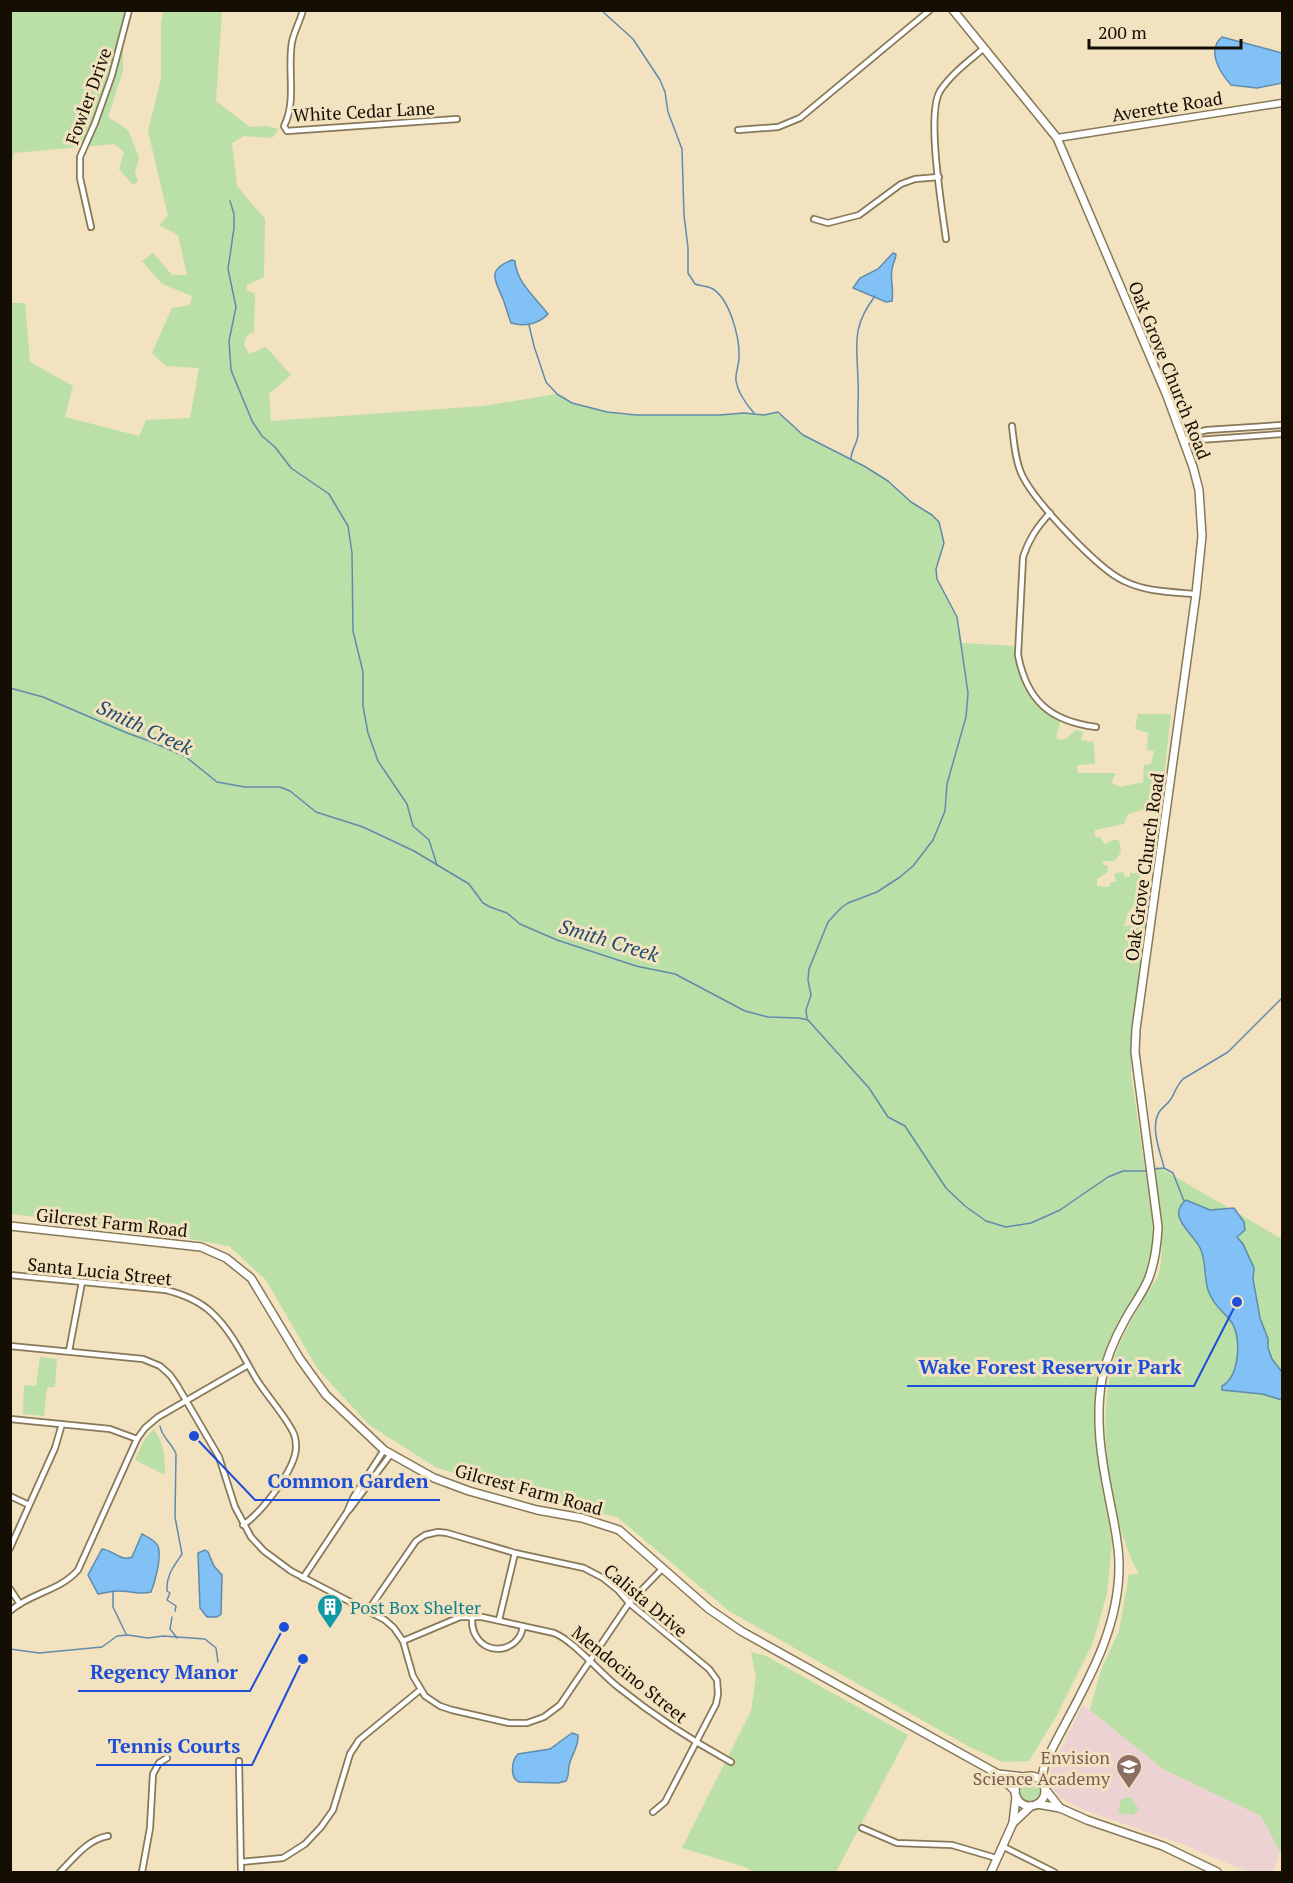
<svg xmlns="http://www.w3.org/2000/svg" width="1293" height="1883" font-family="'PT Serif',serif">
	<rect width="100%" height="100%" fill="#f2e2bf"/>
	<polygon fill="#edd2d4" points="1082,1706 1090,1710 1163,1769 1261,1816 1280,1852 1273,1872 1249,1872 1174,1841 1084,1810 1061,1798 1052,1788 1051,1770"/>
	<g fill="#badfa7">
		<polygon points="11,11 129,11 123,37 123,71 108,117 128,130 139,157 135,172 138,181 133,185 119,169 124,152 114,144 14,153 11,168"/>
		<polygon points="163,11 222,11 216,101 250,127 267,126 279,129 272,138 244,136 232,143 237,186 265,219 264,277 247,285 247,290 255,294 254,332 247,335 244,345 249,354 266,347 291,375 269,394 271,421 483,406 557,394 572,403 623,415 720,415 744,413 764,415 778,412 803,435 864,466 888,481 911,502 932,515 939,522 944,543 936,569 937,579 957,617 962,643 1019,646 1018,655 1032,694 1061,719 1056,737 1059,740 1066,739 1076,730 1083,732 1081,740 1094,742 1095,764 1077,765 1078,773 1116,773 1111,783 1121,787 1143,782 1144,765 1151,764 1154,751 1147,750 1148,733 1135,729 1138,714 1171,714 1161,805 1128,814 1124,824 1095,830 1095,837 1100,837 1105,844 1113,840 1119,840 1121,852 1115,861 1103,861 1103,865 1107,865 1108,872 1097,879 1097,886 1109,887 1110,883 1116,881 1114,875 1116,873 1123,872 1125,877 1130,877 1130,872 1135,874 1137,869 1141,872 1140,877 1148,884 1147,888 1138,893 1137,896 1140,898 1128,913 1124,927 1137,923 1141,905 1151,902 1133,1017 1131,1074 1152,1217 1153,1243 1148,1269 1110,1343 1097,1436 1101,1479 1112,1542 1107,1594 1092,1645 1057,1715 1029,1761 1003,1762 968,1746 729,1611 617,1517 533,1498 435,1467 368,1424 317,1368 266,1280 229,1246 136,1229 11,1214 11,303 25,303 30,362 73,386 65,417 139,436 146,420 190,418 199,368 166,366 152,353 172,308 190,305 192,296 162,284 142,261 153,253 172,275 187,275 178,235 159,225 168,216 148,131 161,79 161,23"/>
		<path d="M1155,1165L1282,1239V1845L1280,1852L1261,1816L1163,1769L1090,1710L1101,1670L1119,1631L1129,1574H1139C1108,1517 1095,1418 1115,1356C1122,1334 1135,1315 1146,1295C1150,1289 1155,1282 1158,1276C1167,1249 1157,1204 1154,1176L1156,1175Z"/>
		<polygon points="40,1357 57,1359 55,1387 48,1387 46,1393 44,1416 23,1414 24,1385 36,1386"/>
		<path d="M154,1429C164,1444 165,1457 165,1475L135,1460L144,1440Z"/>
		<polygon points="751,1652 766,1656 908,1735 836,1872 754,1872 745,1867 682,1848 751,1711 756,1677"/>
		<circle cx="1030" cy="1791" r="10"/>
		<polygon points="1130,1797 1139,1809 1133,1815 1118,1813 1121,1799"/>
	</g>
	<g fill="#81c1f5" stroke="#608bac" stroke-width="1.5">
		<path d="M1222,37L1282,53V83L1257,88L1231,85C1220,73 1206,50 1222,37Z"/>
		<path d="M893,253L896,254C896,259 893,263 892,269C890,280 894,290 892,301L886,302L853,288L860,278L878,269Z"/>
		<path d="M512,260L515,261C516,282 536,298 548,314C539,324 524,327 511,323C508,315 506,307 503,299C495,280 486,270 512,260Z"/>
		<path d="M1186,1200L1210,1210L1234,1208L1244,1222L1245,1230L1237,1237L1243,1244L1254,1268L1253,1279L1260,1318L1268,1339V1348L1272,1359L1282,1372V1400L1262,1394L1222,1390V1386C1239,1377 1242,1339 1232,1323C1224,1311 1214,1307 1208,1290C1204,1277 1206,1262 1201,1250C1195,1234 1165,1217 1186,1200Z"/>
		<path d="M142,1534C148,1537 155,1540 158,1546C162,1557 155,1582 151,1592C139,1595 130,1591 118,1591C111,1591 105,1593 98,1594L88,1575L102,1549C113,1550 121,1562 132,1557Z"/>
		<polygon points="205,1550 208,1552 214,1566 222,1575 221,1614 217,1617 207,1617 200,1608 198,1553"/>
		<path d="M572,1733L578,1735C579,1747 571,1755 569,1766C568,1773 569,1776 566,1781L558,1783L519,1782C510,1778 511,1761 518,1754L550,1749Z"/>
	</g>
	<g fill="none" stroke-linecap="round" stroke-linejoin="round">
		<g stroke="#608bac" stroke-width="1.5">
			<path d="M601,10L633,39L660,80L665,92L668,112L682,149L684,215L688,248V273L695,284C700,286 708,286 713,289C730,300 740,338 739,358C739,366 735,372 736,381C738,393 746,404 754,413"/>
			<polyline points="230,201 234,214 234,228 228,269 236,307 229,341 231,370 252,421 262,436 275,447 291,468 329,494 348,526 352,553 353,631 363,672 363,706 368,733 378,761 407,804 413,826 429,840 437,865"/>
			<polyline points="529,325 534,346 546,382 557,394 572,403 607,412 636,415 720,415 744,413 764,415 778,412 803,435 864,466 888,481 911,502 932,515 939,522 944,543 936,569 937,579 957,617 968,693 966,717 947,784 945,811 933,840 913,866 900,877 877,892 848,903 841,908 828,922 809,969 808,980 811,995 806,1010 807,1019"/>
			<path d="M851,459C851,449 859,442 858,432C857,415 859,398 858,381C857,344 851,328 875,296"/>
			<polyline points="10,688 43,697 127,733 152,742 186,757 217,782 245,787 280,787 290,791 316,812 363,827 414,851 469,884 483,903 490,907 507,913 520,924 557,940 636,966 675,974 745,1011 768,1017 799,1018 808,1020 869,1088 888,1117 905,1126 946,1188 965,1206 986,1221 1006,1227 1031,1223 1060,1210 1108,1177 1123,1171 1146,1171"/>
			<path d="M1164,1167C1160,1152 1151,1129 1158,1114C1161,1108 1167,1105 1171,1099C1175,1092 1177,1085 1183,1079L1228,1052L1282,998"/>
			<polyline points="1154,1169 1164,1168 1173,1173 1184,1201"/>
			<path d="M160,1426C162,1438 172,1443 176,1454L175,1517L182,1554C174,1566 166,1575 167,1591L170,1593L167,1600L176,1606L175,1611"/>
			<polyline points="113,1591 113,1607 126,1634"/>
			<polyline points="172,1617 170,1629 177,1638"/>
			<polyline points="10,1649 39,1653 102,1647 117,1636 128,1635 148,1638 163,1636 205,1639 216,1648 218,1662"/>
		</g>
		<defs>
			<g id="minor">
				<path d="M303,10C300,21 294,32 292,42C287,69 297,101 284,126L287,131L457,119"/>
				<polyline points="738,130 778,127 800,118 930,10"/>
				<polyline points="814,219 828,223 859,215 901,184 915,179 939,177"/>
				<polyline points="91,227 80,178 80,157 95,123 112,75 129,10"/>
				<path d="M946,239C942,208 926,114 940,91C951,74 969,61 984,48"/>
				<path d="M1012,426C1014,442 1015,460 1022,475C1035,502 1098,569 1124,581C1146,592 1172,592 1196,594"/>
				<polyline points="1184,441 1194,433 1207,430 1282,425"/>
				<polyline points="1184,441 1282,434"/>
				<path d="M1050,513C1037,527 1029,539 1023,557L1018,655C1027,701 1050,721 1096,727"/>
				<path d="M10,1275L166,1290C182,1294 199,1301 211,1312C232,1331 243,1357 257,1380C268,1397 282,1412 292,1430C295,1435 296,1441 296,1447C296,1469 261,1513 243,1525"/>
				<polyline points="10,1346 143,1359 160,1366 170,1375 177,1385 219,1457 235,1507 251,1537 264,1551 291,1571 385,1620 394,1628 403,1641 413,1676 425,1696 440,1706 452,1710 509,1723 527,1723 544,1717 560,1705 629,1603 663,1568"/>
				<polyline points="69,1351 82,1282"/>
				<polyline points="10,1419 110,1429 137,1439"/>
				<polyline points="10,1496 29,1505"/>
				<polyline points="349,1510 391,1454"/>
				<polyline points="10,1548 55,1448 62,1424"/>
				<polyline points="303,1578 347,1512 353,1498 384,1450"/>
				<polyline points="10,1589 20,1604"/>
				<path d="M10,1611C30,1593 60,1591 78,1570L137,1439L145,1428L158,1417L248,1365"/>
				<polyline points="367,1612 416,1541 425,1535 438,1532 447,1533 515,1553 584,1568 603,1578 618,1590 629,1603 709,1669 717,1680 718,1694 716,1704 665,1802 653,1812"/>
				<path d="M472,1617C472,1624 472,1630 476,1636C488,1657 520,1651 523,1626"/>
				<polyline points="499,1620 515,1553"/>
				<path d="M403,1641L460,1617H482L554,1633C574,1641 600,1673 618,1687C654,1716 691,1740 731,1762"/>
				<polyline points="239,1761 241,1872"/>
				<polyline points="862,1828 897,1843 952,1845 996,1858"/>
				<polyline points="1002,1846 1054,1872"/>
				<polyline points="241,1862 283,1858 305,1844 321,1827 333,1810 350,1754 359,1740 420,1690"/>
				<path d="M60,1872C73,1859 88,1839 108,1836"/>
				<polyline points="142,1872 150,1828 153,1774 159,1763 167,1758"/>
			</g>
			<polyline id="tertiary" points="1057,138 1282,103"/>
			<g id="secondary">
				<path d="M953,10L1057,138L1167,396L1193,467L1199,490L1202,536L1196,594L1136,1029L1135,1052L1158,1227C1157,1246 1155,1263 1148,1280C1142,1294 1132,1307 1125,1320C1115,1338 1106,1359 1102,1379C1095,1418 1101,1458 1109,1497C1113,1519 1119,1542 1119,1564C1120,1638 1076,1699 1045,1763L1041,1782"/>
				<polyline points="10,1226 201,1247 226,1258 251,1278 300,1359 326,1395 384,1450 434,1478 469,1491 537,1510 582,1518 619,1530 709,1609 741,1631 998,1774 1015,1791"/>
				<polyline points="998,1774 1024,1777"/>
				<circle cx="1030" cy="1791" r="15"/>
				<polyline points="1045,1789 1060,1808"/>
				<polyline points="1037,1804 1060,1808 1087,1820 1163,1846 1217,1872"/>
				<polyline points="1013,1823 1031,1806"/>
				<polyline points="991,1872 1013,1823 1016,1797"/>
			</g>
		</defs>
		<use href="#minor" stroke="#877958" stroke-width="8"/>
		<use href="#tertiary" stroke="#877958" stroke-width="9"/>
		<use href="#secondary" stroke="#877958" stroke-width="10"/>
		<use href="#minor" stroke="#fff" stroke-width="4.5"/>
		<use href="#tertiary" stroke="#fff" stroke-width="6"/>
		<use href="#secondary" stroke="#fff" stroke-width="7"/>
	</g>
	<defs>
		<symbol id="building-pin" viewBox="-11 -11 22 30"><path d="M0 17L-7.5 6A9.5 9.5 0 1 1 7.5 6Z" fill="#0f9aa8" stroke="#f2e2bf"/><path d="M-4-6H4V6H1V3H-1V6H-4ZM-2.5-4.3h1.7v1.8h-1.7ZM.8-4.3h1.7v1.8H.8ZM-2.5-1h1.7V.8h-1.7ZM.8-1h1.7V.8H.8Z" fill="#fff"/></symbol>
		<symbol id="school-pin" viewBox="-11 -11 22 30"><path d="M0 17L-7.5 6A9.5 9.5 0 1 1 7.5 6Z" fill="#8d6e63" stroke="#f2e2bf"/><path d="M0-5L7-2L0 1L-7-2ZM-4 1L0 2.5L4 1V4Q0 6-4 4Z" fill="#fff"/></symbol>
	</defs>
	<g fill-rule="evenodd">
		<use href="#building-pin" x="315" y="1592" width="30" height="40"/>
		<use href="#school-pin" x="1114" y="1752" width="30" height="40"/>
	</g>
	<g text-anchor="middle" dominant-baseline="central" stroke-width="6" stroke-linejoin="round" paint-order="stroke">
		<g font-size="18" fill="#140e03" stroke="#f2e2bf">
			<text transform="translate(88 96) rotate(-70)">Fowler Drive</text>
			<text transform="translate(1167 106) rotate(-9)">Averette Road</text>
			<text transform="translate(364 111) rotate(-3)">White Cedar Lane</text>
			<text transform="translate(1170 370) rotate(68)">Oak Grove Church Road</text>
			<text transform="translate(1144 867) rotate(-82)">Oak Grove Church Road</text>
			<text transform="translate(112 1222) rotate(6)">Gilcrest Farm Road</text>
			<text transform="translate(100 1271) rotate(6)">Santa Lucia Street</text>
			<text transform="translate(529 1489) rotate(15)">Gilcrest Farm Road</text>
			<text transform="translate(646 1600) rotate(40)">Calista Drive</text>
			<text transform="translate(630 1674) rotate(39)">Mendocino Street</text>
		</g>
		<g font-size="18" fill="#0d838f" stroke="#f2e2bf" text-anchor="start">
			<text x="350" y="1607">Post Box Shelter</text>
		</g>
		<g font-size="18" fill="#785e54" stroke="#f2e2bf" text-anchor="end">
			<text x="1110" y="1757">Envision<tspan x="1110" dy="21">Science Academy</tspan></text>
		</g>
		<g font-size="20" font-style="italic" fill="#1e4c6f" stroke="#f2e2bf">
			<text transform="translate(145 727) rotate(25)">Smith Creek</text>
			<text transform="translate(609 940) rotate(17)">Smith Creek</text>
		</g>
	</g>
	<path fill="none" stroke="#1d4ed8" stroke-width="2" d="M1237 1302L1194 1386H907M194 1436L255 1500H440M284 1627L250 1691H78M303 1659L252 1765H96"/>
	<g fill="#1d4ed8" stroke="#f2e2bf" stroke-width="2">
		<circle cx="1237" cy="1302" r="6"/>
		<circle cx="194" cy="1436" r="6"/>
		<circle cx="284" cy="1627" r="6"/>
		<circle cx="303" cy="1659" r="6"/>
	</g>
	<g font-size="20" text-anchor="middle" font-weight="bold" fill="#1d4ed8" stroke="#f2e2bf" stroke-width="6" stroke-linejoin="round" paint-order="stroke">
		<text x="1050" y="1374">Wake Forest Reservoir Park</text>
		<text x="348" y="1488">Common Garden</text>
		<text x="164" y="1679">Regency Manor</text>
		<text x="174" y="1753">Tennis Courts</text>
	</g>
	<rect width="1293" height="1883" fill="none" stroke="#140e03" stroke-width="24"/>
	<path d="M1089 39v9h152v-9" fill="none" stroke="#140e03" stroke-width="3"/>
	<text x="1098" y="39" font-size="18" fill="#140e03" stroke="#f2e2bf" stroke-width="4.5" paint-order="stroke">200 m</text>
</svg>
